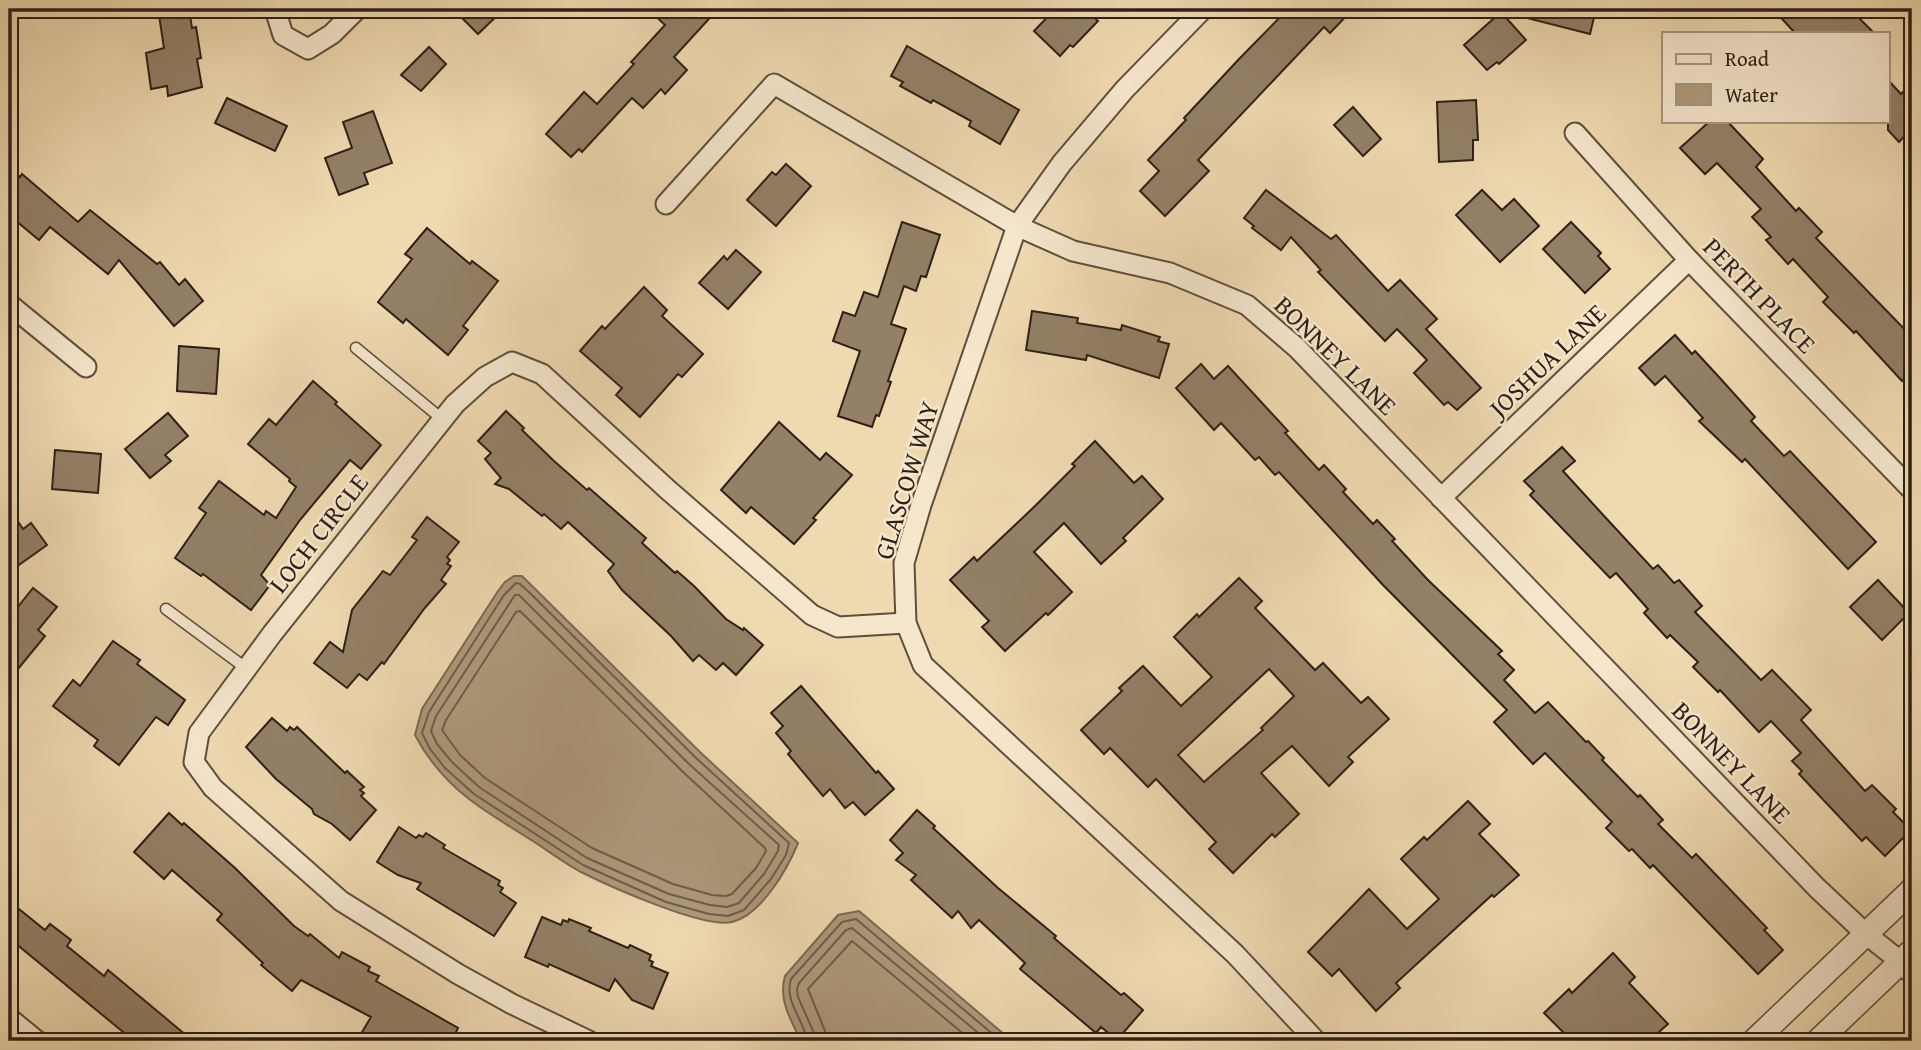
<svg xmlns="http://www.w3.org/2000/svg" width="1921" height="1050" font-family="'Gentium Book Plus',serif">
	<rect width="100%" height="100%" fill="#efd9b1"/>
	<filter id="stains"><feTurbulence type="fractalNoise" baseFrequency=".00286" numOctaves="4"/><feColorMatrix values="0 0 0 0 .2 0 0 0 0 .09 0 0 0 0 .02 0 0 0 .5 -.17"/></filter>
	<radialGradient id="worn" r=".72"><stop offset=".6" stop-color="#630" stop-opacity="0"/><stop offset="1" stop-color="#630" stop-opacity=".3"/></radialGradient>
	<g fill="#ae9a7c" stroke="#7b6953" stroke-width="2">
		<path d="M514,576H522L700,752L798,843C787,870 761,915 732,922C704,929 609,886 581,872C566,864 551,853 536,843C514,829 490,815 469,799C446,781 428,760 415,735L422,709L498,591L505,582Z"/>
		<path d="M859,911L1012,1041H801C791,1020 778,1000 785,976L838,915Z"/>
	</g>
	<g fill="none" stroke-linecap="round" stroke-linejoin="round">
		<g stroke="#6e5c49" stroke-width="2">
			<polygon points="516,583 520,584 532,595 695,757 789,843 786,855 771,879 744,910 728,916 709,914 666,902 583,865 474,794 445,768 430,749 422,733 429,712 504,595"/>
			<polygon points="515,595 519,595 526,602 689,764 779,845 778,851 764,874 739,903 727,907 710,905 669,894 587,858 479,787 452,762 437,744 431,731 436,716"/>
			<polygon points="520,611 682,771 765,848 766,851 756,868 732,894 726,896 712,895 673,884 592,848 529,807 485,778 460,755 442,730 446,720 516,612"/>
			<path d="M807,1041C804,1019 784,1003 791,979L842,922L856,919L1001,1041"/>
			<polyline points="816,1041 814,1033 798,997 797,989 799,983 846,930 852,928 988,1041"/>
			<polyline points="826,1041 825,1031 808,989 852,941 972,1041"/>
		</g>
	</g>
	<g fill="#938067" stroke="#2f1f16" stroke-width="2" fill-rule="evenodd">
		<polygon points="185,9 189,9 192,28 196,27 201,58 197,59 202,87 168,96 167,86 151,89 146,53 164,48 159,15"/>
		<polygon points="453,9 504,9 478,34"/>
		<polygon points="648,9 718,9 674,57 687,70 665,94 661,89 643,108 632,98 582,152 579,149 571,157 546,134 584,92 597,104 634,64 631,62 665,25"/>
		<polygon points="1055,9 1085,9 1098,21 1073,47 1070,45 1060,56 1034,31"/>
		<polygon points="1288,9 1353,9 1330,33 1324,27 1198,160 1209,171 1165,216 1140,191 1159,171 1148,160 1186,120 1184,118 1240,58"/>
		<polygon points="1520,9 1596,9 1590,34 1519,16"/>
		<polygon points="1773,9 1850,9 1874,33 1795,33"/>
		<polygon points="1501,12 1526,40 1499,64 1497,62 1487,70 1464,45"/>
		<polygon points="907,46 1019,110 1000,144 969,126 971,121 933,100 931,103 900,86 903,82 891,76"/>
		<polygon points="429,47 446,64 421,91 401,75"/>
		<polygon points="1888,80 1901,94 1912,83 1912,128 1899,142 1888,130"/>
		<polygon points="227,98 287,126 275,151 215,123"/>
		<polygon points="1476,100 1478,140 1473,140 1473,160 1439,162 1437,102"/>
		<polygon points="1353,107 1381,139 1363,156 1334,125"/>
		<polygon points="373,111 392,163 364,173 368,184 339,195 325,158 352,148 343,122"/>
		<polygon points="1710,121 1727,121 1763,159 1756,167 1796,211 1799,208 1822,232 1816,238 1912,337 1912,371 1902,381 1856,331 1854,333 1823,302 1828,297 1793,259 1788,264 1766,240 1771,237 1752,217 1761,209 1717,163 1705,174 1680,148"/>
		<polygon points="786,164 811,186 776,226 747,200 772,172 776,175"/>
		<polygon points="9,167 20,177 22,174 78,222 90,210 157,264 160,262 179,285 185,279 203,301 174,326 119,260 108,274 50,227 39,240 9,215"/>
		<polygon points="1266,190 1331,239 1336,235 1388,291 1400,280 1437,319 1426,329 1481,388 1457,410 1448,402 1444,405 1414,373 1427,360 1397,329 1385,341 1318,272 1321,270 1291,237 1281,250 1252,228 1254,226 1244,218"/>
		<polygon points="1482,190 1502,210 1514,199 1539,226 1500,262 1456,215"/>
		<polygon points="902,222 940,235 926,277 921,276 916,291 904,286 891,324 906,329 888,381 891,382 879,416 876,415 872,427 838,416 860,351 833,341 843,312 855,316 864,292 878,297"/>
		<polygon points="1571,222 1601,253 1598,256 1610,269 1585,293 1543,249"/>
		<polygon points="427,228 470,264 472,261 498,281 463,326 468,330 448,355 406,319 403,323 378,302 412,259 405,254"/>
		<polygon points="736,250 761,272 728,309 699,283 724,256 727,260"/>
		<polygon points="644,287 667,310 662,316 703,354 682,377 678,374 640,417 616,395 622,388 580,351 602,326 605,329"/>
		<polygon points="1032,311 1078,318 1077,323 1121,330 1122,325 1160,337 1158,341 1169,344 1159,378 1087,355 1086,360 1026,350"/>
		<polygon points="1675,335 1692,354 1695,351 1719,377 1755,417 1751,421 1784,456 1790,451 1876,542 1848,569 1745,459 1742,462 1699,421 1703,418 1665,376 1655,385 1639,368"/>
		<polygon points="179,346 219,349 216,394 177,391"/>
		<polygon points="1201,364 1214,379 1228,366 1288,431 1285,433 1319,470 1324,465 1346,489 1343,492 1373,524 1377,520 1395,539 1392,541 1427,579 1502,651 1498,654 1514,670 1504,680 1535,713 1548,702 1586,742 1588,741 1604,758 1602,760 1638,797 1640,795 1663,820 1658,824 1692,858 1696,854 1767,928 1764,930 1783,950 1758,974 1653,865 1650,868 1632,849 1629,851 1606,828 1612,822 1545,753 1533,764 1494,722 1507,710 1383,585 1279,472 1275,475 1259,457 1255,460 1221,423 1214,430 1176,388"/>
		<polygon points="313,381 337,402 335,404 381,445 361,469 350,460 300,520 261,575 270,585 251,610 203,574 201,576 175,558 206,513 199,508 219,481 264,515 266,511 276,518 296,487 289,481 290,479 248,444 269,419 276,425"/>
		<polygon points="506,411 524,428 522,430 554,461 587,490 589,488 646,538 642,543 675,573 677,571 694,586 726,619 743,630 744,628 763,645 736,675 723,663 716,670 699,655 693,661 671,636 622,590 608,571 614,564 568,522 561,529 544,514 542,516 509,489 495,484 501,478 485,459 491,453 478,441"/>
		<polygon points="168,413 188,436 165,455 171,461 150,478 125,449"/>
		<polygon points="779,422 820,460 826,453 852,475 813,518 816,520 794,544 751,507 746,513 721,490"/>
		<polygon points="1095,441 1134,483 1142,476 1163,499 1123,538 1126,541 1101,564 1064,523 1034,552 1072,592 1048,615 1046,613 1005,651 982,627 989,621 950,580 974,557 977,561 1035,506 1075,466 1072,464"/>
		<polygon points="1562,447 1575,461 1563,471 1605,517 1653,569 1658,565 1674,583 1679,580 1702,606 1695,612 1761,680 1772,670 1811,710 1801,720 1865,791 1872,785 1896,809 1893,812 1911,830 1885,856 1866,837 1862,841 1799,774 1802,771 1792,761 1801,753 1771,721 1759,732 1720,690 1718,692 1693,667 1698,662 1670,635 1667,638 1644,613 1648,609 1616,573 1610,578 1530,495 1534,491 1524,481"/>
		<polygon points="55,450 101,454 98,493 52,489"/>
		<polygon points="9,508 23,529 31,523 47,545 9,572"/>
		<polygon points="427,517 459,542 447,557 450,560 447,564 451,566 441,580 446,584 424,609 384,664 382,662 367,680 359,674 347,688 314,663 330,642 343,652 352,610 383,571 390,575 417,540 412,537"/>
		<path d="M1239,578L1262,601L1255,608L1315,670L1323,663L1361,703L1368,697L1389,719L1348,757L1353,762L1329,786L1292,746L1261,773L1299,814L1275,837L1272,834L1233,873L1209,849L1216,842L1156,779L1148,787L1110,748L1104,754L1081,730L1122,691L1119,688L1143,666L1181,706L1212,677L1174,637L1197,614L1199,617ZM1269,669L1294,696L1261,728L1263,730L1204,782L1178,755Z"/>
		<polygon points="1878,580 1909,613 1882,640 1850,607"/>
		<polygon points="33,588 57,607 38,630 45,636 9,680 9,618"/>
		<polygon points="113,641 140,660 137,664 185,700 168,725 156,717 119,765 94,746 98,740 53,706 73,680 80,686"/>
		<polygon points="801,686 876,773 878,771 894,789 865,815 853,802 845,808 830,789 823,796 788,754 791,751 776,733 783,726 771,713"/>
		<polygon points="272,718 287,731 290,727 294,730 297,727 345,773 347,771 364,787 360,790 364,793 361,796 376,810 350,840 332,824 314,814 312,809 276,779 246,747"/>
		<polygon points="1468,801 1490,824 1479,834 1519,875 1494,897 1492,895 1396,983 1400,988 1376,1011 1339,969 1332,976 1308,952 1369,889 1407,929 1439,899 1401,859 1424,837 1427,840"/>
		<polygon points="917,810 935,826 933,828 998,888 1056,936 1054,938 1121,995 1124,993 1143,1010 1117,1040 1101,1027 1096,1033 1020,969 1025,963 979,920 971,928 958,911 952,918 911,880 916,875 896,860 903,853 890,840"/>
		<polygon points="169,813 182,825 184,823 235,868 294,926 308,936 310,934 339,958 342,952 370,967 368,971 379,976 376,981 458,1028 452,1041 373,1041 361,1034 371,1017 301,980 292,991 261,965 263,963 217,920 222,914 172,870 164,879 134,852"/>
		<polygon points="399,827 416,838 419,835 423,837 426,833 445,845 443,848 500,881 498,885 503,888 500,892 516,903 494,936 417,889 421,883 398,875 377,862"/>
		<polygon points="9,901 45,930 50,924 71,940 67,946 104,976 108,970 193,1041 134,1041 9,938"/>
		<polygon points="542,917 561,925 563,920 568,922 569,919 591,928 589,931 628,948 630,945 651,955 649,960 653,962 651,966 668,973 653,1009 632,1000 615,979 609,991 549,964 548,967 525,957"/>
		<polygon points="1613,953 1635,977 1629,983 1668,1024 1659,1032 1667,1041 1572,1041 1544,1013 1569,989 1572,993"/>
	</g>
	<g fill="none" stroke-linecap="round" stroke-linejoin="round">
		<defs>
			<g id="service">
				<polyline points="356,348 442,419"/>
				<polyline points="166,609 247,669"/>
			</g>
			<g id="minor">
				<polyline points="275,9 283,35 308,49 332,34 357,9"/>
				<polyline points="1203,9 1125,89 1062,163 1017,226 921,505 904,563 906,623 923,665 1235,954 1316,1041"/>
				<polyline points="1575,133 1689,260 1912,490"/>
				<polyline points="666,204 774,84 1017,226 1073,251 1170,273 1247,305 1297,348 1817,888 1866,934 1901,962 1912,974"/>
				<polyline points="9,304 86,367"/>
				<polyline points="1441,498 1689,260"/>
				<polyline points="9,1018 37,1041"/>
				<polyline points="589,1041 512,1004 458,974 341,901 213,788 194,762 199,733 272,634 455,404 485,377 512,362 542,374 667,489 812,615 838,627 906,623"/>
			</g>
			<g id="tertiary">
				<polyline points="1754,1041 1912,890"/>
				<polyline points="1818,1041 1912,951"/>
			</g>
		</defs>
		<use href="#service" stroke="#5f4e3d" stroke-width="13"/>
		<use href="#minor" stroke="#5f4e3d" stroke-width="23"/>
		<use href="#tertiary" stroke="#5f4e3d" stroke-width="26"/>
		<use href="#service" stroke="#f5e6cc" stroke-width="10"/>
		<use href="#minor" stroke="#f5e6cc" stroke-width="19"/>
		<use href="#tertiary" stroke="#f5e6cc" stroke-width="23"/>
	</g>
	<g text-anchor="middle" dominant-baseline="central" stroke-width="5" stroke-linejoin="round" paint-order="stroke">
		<g font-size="26" fill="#2f1f16" stroke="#f5e6cc">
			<text transform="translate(1760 295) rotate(46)">PERTH PLACE</text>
			<text transform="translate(1336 355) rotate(44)">BONNEY LANE</text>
			<text transform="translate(1547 360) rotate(-44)">JOSHUA LANE</text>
			<text transform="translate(906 480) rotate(-73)">GLASCOW WAY</text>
			<text transform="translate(318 533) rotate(-52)">LOCH CIRCLE</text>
			<text transform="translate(1732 762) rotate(46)">BONNEY LANE</text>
		</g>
	</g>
	<rect width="1921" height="1050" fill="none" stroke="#efd9b1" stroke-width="35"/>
	<rect x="10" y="10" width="1900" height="1029" fill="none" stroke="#2f1f16" stroke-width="3.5"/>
	<rect x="18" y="18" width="1886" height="1015" fill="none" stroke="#2f1f16" stroke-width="2"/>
	<rect x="1662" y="32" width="228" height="91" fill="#f5e6cc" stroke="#a69683" stroke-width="2"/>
	<rect x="1676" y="54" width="35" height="10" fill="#f5e6cc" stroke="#a69683" stroke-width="2"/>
	<text x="1725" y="66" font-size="21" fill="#2f1f16">Road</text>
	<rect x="1676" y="84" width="35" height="21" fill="#ae9a7c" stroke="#a69683" stroke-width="2"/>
	<text x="1725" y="102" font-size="21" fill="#2f1f16">Water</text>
	<rect width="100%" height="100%" filter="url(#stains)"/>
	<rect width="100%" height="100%" fill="url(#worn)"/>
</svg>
